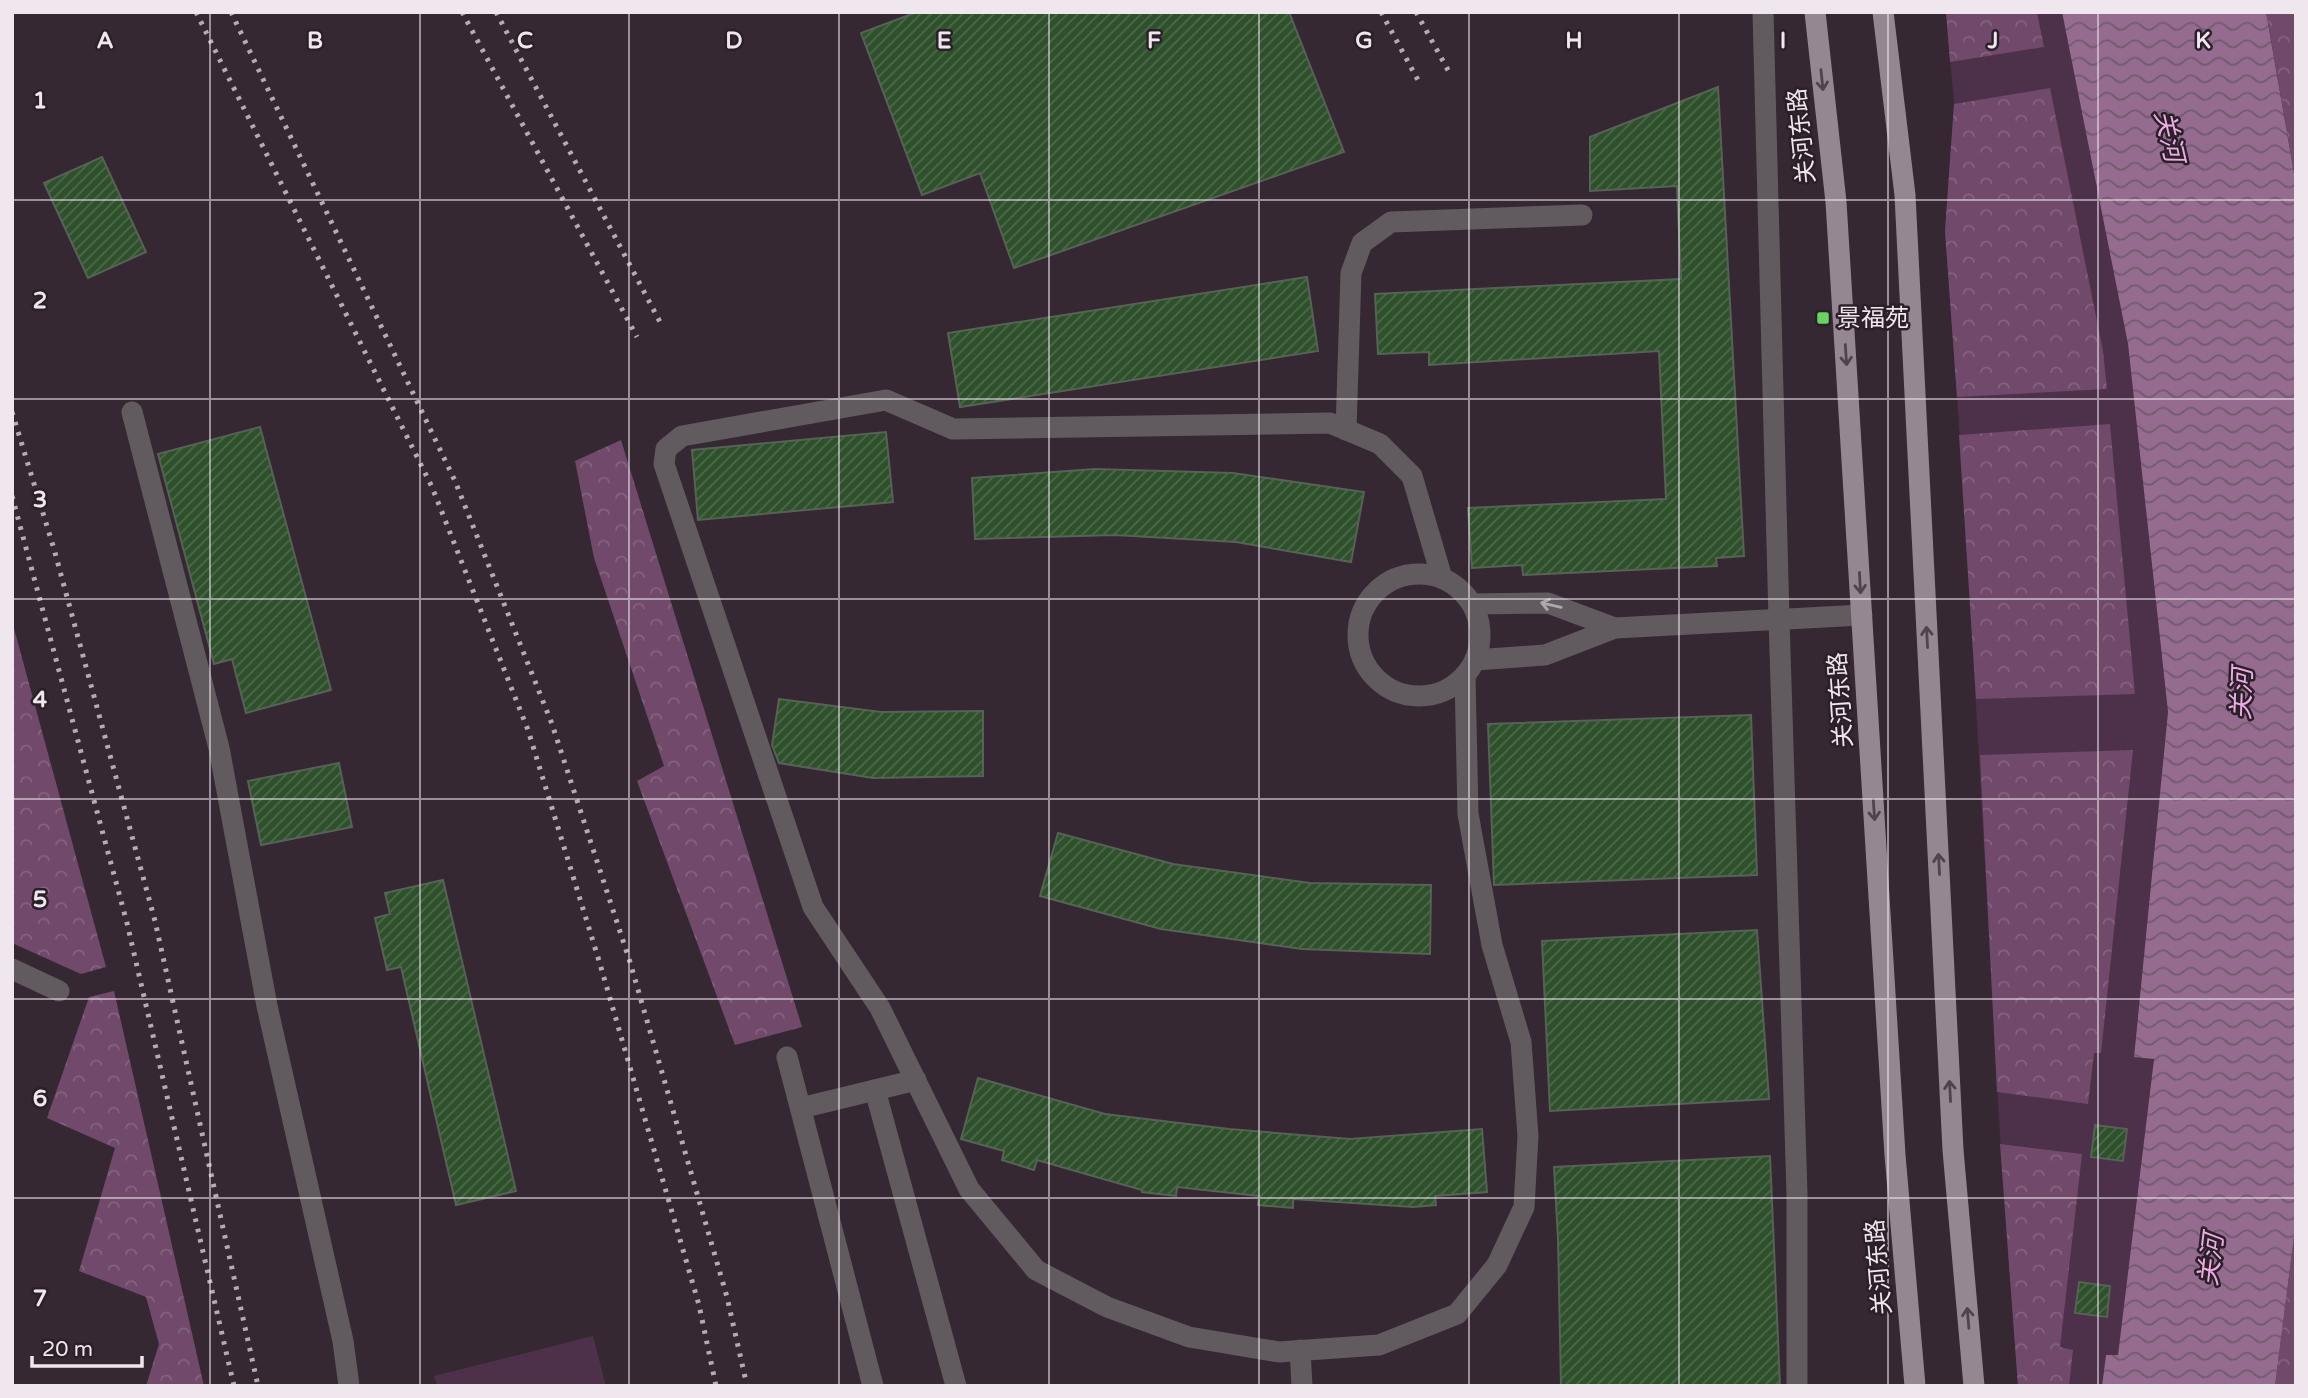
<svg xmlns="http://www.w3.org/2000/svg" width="2308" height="1398" font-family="'Varela Round','Noto Sans SC',sans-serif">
	<defs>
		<pattern id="forest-crowns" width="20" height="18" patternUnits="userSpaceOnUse" patternTransform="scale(1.75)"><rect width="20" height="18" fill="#70496b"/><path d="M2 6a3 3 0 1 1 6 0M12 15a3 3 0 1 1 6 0" fill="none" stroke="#856380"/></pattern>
		<pattern id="water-waves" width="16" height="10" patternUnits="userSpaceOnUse" patternTransform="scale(1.75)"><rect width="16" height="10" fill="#956b8f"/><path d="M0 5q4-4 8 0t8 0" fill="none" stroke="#725a6f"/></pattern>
		<pattern id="building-hatch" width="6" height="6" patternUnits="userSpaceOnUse" patternTransform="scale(1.75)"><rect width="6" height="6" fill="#2e512c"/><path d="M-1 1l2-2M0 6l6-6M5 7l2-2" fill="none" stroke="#4d6a4b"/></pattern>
	</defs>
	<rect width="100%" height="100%" fill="#352833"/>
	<g fill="#4d3049">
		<polygon points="1946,12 2062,12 2128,344 2168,712 2134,1056 2154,1058 2118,1356 2106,1355 2102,1386 2018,1386 2000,1136 1965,508 1945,231 1954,104"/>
		<polygon points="593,1336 606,1386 437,1386 434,1376"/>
	</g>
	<g fill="url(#forest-crowns)">
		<polygon points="1946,12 2037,12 2044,47 1950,62"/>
		<polygon points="2266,12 2296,12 2296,185 2270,34"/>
		<polygon points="2050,88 2103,351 2107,389 1957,397 1945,231 1954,104"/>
		<polygon points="2110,424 2135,694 1976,699 1959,435"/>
		<polygon points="621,440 802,1027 735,1045 637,781 664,766 594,558 575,461"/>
		<polygon points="12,621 106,967 81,974 12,943"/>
		<polygon points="2133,750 2101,1053 2094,1053 2088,1104 1997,1092 1980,755"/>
		<polygon points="114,991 204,1386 146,1386 159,1344 146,1297 79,1271 115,1148 47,1118 89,997"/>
		<polygon points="2000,1144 2082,1154 2060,1347 2073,1350 2069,1386 2018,1386"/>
		<polygon points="2296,1221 2296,1386 2275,1386"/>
	</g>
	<polygon fill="url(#water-waves)" points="2062,12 2266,12 2296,185 2296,1221 2275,1386 2102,1386 2106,1355 2118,1355 2154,1059 2134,1057 2168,712 2128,344"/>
	<g fill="url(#building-hatch)" stroke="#566255" stroke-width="2">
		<polygon points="917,12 1289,12 1344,152 1014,268 980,173 922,195 861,33"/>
		<polygon points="1718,87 1744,556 1716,558 1717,566 1523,575 1522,565 1472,568 1468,508 1666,499 1659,351 1429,365 1429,352 1378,354 1375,294 1681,279 1677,186 1590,191 1590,137"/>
		<polygon points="102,157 146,252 88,278 44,183"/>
		<polygon points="1307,277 1318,351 960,407 948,333"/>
		<polygon points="260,427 331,690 246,713 232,659 214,664 158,454"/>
		<polygon points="886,432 893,502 698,520 692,450"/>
		<polygon points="1095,469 1233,473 1364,492 1351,562 1236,542 1115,535 975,539 972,478"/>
		<polygon points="779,699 881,712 983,711 983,776 873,778 779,763 772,745"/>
		<polygon points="1751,715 1757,875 1494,885 1488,724"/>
		<polygon points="339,763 352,827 261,845 248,781"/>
		<polygon points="1058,833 1173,864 1310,883 1431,885 1430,954 1302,949 1161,929 1040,896"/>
		<polygon points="443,880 516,1191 456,1205 401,967 387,970 375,918 390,914 385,893"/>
		<polygon points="1757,930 1769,1099 1550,1111 1542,941"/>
		<polygon points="978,1078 1105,1114 1229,1129 1350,1139 1482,1129 1487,1192 1435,1196 1436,1205 1413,1207 1293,1199 1293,1208 1258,1205 1259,1196 1177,1187 1176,1196 1142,1192 1142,1190 1037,1160 1034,1170 1002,1160 1004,1151 961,1139"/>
		<polygon points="2095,1125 2127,1129 2123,1161 2091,1157"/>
		<polygon points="1770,1156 1780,1386 1561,1386 1558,1239 1554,1167"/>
		<polygon points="2079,1282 2110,1286 2107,1317 2075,1313"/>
	</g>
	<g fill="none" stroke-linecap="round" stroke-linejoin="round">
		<g stroke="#615b60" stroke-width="21">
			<polyline points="1763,12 1779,619 1797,1193 1797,1386"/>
			<polyline points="132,412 219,748 267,1006 343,1341 349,1386"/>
			<polyline points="1346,430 1351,273 1362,243 1391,222 1582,215"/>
			<circle cx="1419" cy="635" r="61"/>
			<polyline points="1442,578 1412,476 1380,444 1330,423 953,429 886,400 682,436 666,449 664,464 813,907 880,1008 969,1189 1036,1270 1107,1307 1189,1337 1279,1352 1379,1345 1457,1314 1497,1265 1524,1207 1528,1136 1521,1042 1492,945 1468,814 1465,676"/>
			<polyline points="1473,604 1548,603 1615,628"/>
			<polyline points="1475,660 1545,655 1615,628 1862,615"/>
			<polyline points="12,969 59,991"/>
			<polyline points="787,1057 873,1386"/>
			<polyline points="875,1090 956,1386"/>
			<polyline points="801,1108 916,1080"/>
			<polyline points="1300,1350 1302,1386"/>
		</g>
		<g stroke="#948792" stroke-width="21">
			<polyline points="1815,12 1836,202 1895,1155 1915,1386"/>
			<polyline points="1883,12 1905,195 1953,1150 1974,1386"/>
		</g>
		<g stroke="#b5abb4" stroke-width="5" stroke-dasharray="3.5 7" stroke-linecap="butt">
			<polyline points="196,12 432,487 528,730 600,964 699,1305 716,1386"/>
			<polyline points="231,12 455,481 552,724 630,962 727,1297 747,1386"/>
			<polyline points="462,12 637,337"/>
			<polyline points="496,12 660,322"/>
			<polyline points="1381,12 1419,82"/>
			<polyline points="1416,12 1449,72"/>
			<polyline points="12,412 54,549 155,921 258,1386"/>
			<polyline points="12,496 127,923 234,1386"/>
		</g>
	</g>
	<defs><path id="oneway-shaft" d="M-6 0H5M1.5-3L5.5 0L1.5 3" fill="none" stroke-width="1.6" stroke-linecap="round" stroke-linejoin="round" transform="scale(1.75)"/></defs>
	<g stroke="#50434e">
		<use href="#oneway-shaft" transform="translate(1822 80) rotate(84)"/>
		<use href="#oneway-shaft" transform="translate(1846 355) rotate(86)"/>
		<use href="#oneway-shaft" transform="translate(1860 583) rotate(87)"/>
		<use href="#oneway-shaft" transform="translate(1927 637) rotate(-93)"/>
		<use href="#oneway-shaft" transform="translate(1874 810) rotate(86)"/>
		<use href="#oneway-shaft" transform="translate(1939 864) rotate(-93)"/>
		<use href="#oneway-shaft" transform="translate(1950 1091) rotate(-93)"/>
		<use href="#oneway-shaft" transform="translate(1968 1318) rotate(-95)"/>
	</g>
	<use stroke="#afa7ae" href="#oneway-shaft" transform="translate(1551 605) rotate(-167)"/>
	<path fill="none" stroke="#efe6ee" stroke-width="2" stroke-opacity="0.55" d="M210,12V1386M420,12V1386M629,12V1386M839,12V1386M1049,12V1386M1259,12V1386M1469,12V1386M1679,12V1386M1888,12V1386M2098,12V1386M12,200H2296M12,399H2296M12,599H2296M12,799H2296M12,999H2296M12,1198H2296"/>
	<rect fill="#69d464" stroke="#2b1f29" stroke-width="2.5" x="1816" y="311" width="14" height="14" rx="3.5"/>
	<g text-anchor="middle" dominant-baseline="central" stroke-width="5" stroke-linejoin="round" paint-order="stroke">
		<g font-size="24" fill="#efe6ee" stroke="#2b1f29">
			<text transform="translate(1802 136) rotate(-96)">关河东路</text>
			<text transform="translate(1841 700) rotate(-94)">关河东路</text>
			<text transform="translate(1879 1267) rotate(-95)">关河东路</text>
		</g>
		<g font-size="24" fill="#efe6ee" stroke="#2b1f29" text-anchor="start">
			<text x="1837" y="318">景福苑</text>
		</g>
		<g font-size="26" font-style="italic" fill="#ecace4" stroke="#2b1f29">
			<text transform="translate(2169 136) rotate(77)">关河</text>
			<text transform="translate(2242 694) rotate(-88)">关河</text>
			<text transform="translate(2211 1260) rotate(-83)">关河</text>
		</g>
	</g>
	<g font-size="23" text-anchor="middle" font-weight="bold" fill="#efe6ee" stroke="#2b1f29" stroke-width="5" stroke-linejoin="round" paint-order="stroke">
		<text x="105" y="48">A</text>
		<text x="315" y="48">B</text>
		<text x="525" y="48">C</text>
		<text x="734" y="48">D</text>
		<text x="944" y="48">E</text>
		<text x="1154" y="48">F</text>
		<text x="1364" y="48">G</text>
		<text x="1574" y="48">H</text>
		<text x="1783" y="48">I</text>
		<text x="1993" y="48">J</text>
		<text x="2203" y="48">K</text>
		<text x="40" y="108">1</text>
		<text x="40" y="308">2</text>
		<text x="40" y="507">3</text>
		<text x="40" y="707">4</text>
		<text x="40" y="907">5</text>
		<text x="40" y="1106">6</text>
		<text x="40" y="1306">7</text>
	</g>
	<rect width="2308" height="1398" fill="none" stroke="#efe6ee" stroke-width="28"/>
	<path d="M32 1356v10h110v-10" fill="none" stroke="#efe6ee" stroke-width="3.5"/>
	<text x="42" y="1356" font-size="21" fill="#efe6ee" stroke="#2b1f29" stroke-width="5" paint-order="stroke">20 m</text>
</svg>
